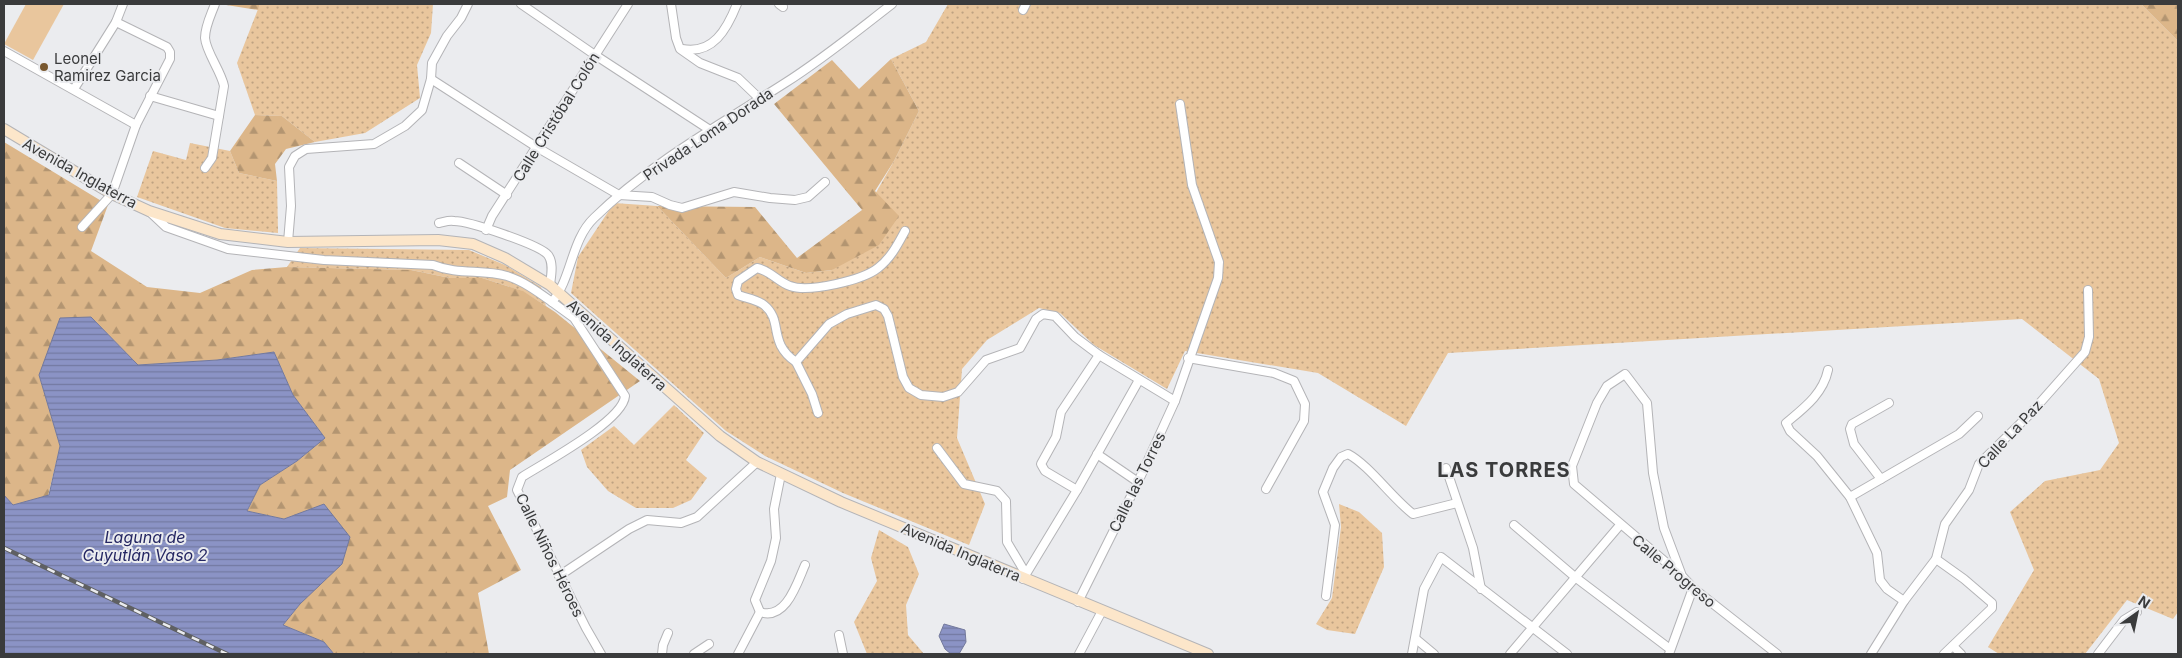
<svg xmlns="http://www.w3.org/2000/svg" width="2182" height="658" font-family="Inter,sans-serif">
	<defs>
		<pattern id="grass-dots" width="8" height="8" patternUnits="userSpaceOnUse" patternTransform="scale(1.25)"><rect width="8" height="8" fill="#e9c69d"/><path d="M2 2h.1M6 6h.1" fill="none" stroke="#bea281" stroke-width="1.8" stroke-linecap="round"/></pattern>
		<pattern id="forest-firs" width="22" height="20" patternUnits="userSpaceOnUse" patternTransform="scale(1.25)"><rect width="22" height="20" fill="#dcb689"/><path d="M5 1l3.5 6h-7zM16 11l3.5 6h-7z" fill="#b39571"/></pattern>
		<pattern id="water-rules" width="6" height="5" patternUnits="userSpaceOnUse" patternTransform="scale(1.25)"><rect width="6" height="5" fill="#8b93c5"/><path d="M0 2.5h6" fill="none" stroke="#7379a1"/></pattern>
	</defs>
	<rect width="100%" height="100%" fill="#ebecef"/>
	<g fill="url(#grass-dots)">
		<polygon points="260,4 433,4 431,33 417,65 420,98 365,133 315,142 282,116 255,115 237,63"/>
		<polygon points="948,4 2141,4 2178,41 2178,612 2173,619 2127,600 2085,654 1999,654 1988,647 2034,570 2010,512 2045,481 2100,470 2119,443 2099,379 2022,319 1448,353 1406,426 1318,373 1185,351 1167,389 1094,345 1060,313 1039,308 987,340 962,369 957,438 985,504 969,545 843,493 765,456 726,431 571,293 578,257 614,203 657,206 726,278 760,257 806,273 832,270 894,161 919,111 891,59 926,42"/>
		<polygon points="190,143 230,151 239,173 277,181 278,233 225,228 137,197 153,151 186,160"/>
		<polygon points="300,248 469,250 505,265 541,287 546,306 522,291 482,278 450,278 411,270 287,267"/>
		<polygon points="674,405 704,433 686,460 707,478 691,500 673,508 636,508 608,491 587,467 581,450 614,426 634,445"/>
		<polygon points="1339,504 1359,512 1382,533 1384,567 1355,634 1327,630 1316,624 1332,598 1341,527"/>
		<polygon points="879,530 908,547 919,574 906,605 908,635 924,654 867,654 854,622 877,581 871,558"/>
	</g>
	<g fill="url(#forest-firs)">
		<polygon points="220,4 260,4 258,10"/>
		<polygon points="2141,4 2178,4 2178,41"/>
		<polygon points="891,59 919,111 894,161 875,191 899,216 879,245 832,270 806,273 760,257 726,278 657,206 755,207 797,258 862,210 774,104 832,60 859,89"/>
		<polygon points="255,115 282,116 315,142 286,149 275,164 277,181 239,173 230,151"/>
		<polygon points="4,142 108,205 91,251 147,287 200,293 252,270 287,267 411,270 450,278 482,278 523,291 555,312 640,381 510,470 507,497 488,506 521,570 478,593 489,654 334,654 324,642 283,625 300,604 324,505 284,519 247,511 260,485 297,461 325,438 293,395 274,352 217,360 138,365 91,317 39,375 60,446 48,496 13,505 4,495"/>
	</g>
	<polygon fill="#e9c69d" points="26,4 64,4 33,60 4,44"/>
	<g fill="url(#water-rules)" stroke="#73799c">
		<polygon points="91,317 138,365 217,360 274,352 293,395 325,438 297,461 260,485 247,511 284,519 324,504 350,537 342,564 300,604 283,625 324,642 334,654 4,654 4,495 13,505 49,495 60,446 39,375 60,318"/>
		<polygon points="944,624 965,630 966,642 959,654 951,654 945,649 939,636"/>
	</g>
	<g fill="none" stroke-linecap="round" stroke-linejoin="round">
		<defs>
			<g id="minor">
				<polyline points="521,4 595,55 710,130"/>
				<polyline points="671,4 676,38 680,49 700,63 738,78 760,99"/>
				<polyline points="779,4 783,7"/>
				<polyline points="1023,10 1026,4"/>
				<path d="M682,49C713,55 727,29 737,4"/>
				<polyline points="4,51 136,125"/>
				<polyline points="431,79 538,148 619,195 652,197 670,205 682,208 734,192 770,198 795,200 808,197 825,182"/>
				<polyline points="74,89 116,22 123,4"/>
				<polyline points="150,96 219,116"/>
				<polyline points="459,163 507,195"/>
				<path d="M205,168L212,158L224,86C221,71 206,52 205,38C205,26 211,15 215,4"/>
				<path d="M150,212L166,227L228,249L324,260L433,265C458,275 482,269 507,276C523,281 538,292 552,302"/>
				<path d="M439,223C444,222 449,220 454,221C469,221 540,245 548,255C554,263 551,276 550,285"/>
				<polyline points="82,227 112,194 136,125 170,59 170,52 167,47 116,22"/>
				<polyline points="486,230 492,216 628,4"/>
				<path d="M905,231C898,244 891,258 878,268C863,280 809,293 790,286C778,282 771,271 757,268L738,281L736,289L738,295C746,298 758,300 764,305C784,321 767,342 796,362L829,324L847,314L876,305L884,309L888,316L903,377L909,388L921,395L943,397L958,392L986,360L1020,348L1036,319L1043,314L1055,316L1075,337L1099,355L1175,401"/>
				<polyline points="288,242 291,206 289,167 295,156 306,149 374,144 405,126 422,110 431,79 432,63 447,36 461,18 468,4"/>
				<polyline points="1188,358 1274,373 1294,381 1305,404 1304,421 1266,489"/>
				<polyline points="796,362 812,394 818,413"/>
				<path d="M1828,370C1823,394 1804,408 1786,423L1790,431L1817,456L1850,497L1877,553L1880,580L1887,589L1904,601"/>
				<polyline points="937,448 964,484 997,491 1006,501 1007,542 1026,574"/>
				<polyline points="1097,454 1138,482"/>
				<polyline points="1446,468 1473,548 1481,589"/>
				<polyline points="1881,479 1854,444 1850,429 1852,424 1889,403"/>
				<polyline points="1077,490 1045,471 1041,464 1056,437 1061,412 1099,355"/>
				<polyline points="1850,497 1959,434 1978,416"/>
				<polyline points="1514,525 1575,577 1670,649"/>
				<polyline points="1936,559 1964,579 1992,603 1992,608 1944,654"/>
				<polyline points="559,576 629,529 647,520 681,523 697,517 757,462"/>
				<polyline points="1682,576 1664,528 1653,473 1647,403 1625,374 1607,386 1597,403 1572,466 1574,484 1682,576 1693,588 1777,654"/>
				<polyline points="1023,579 1077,490 1139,380"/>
				<path d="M1326,596L1335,525L1323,492L1333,468L1341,457L1348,454C1369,465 1392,498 1413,514L1457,503"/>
				<polyline points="1078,602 1138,482 1175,401 1218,278 1219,262 1192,185 1180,104"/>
				<polyline points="760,612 755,600 771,561 776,538 774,509 781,474"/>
				<path d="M760,612C786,621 797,583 805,565"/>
				<polyline points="839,635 843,654"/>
				<polyline points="1416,639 1434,654"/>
				<polyline points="1953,646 1961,654"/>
				<path d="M601,654L586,628L517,490L522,477C544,463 623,421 625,396L574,318L552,302C572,278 571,240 594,218C649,164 721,124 785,83C823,59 857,31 892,4"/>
				<polyline points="662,654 663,645 668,633"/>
				<polyline points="694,654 709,644"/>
				<polyline points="738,654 760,612"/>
				<polyline points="1079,654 1102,611"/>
				<polyline points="1412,654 1424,589 1441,557 1567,654"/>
				<polyline points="1510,654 1620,525"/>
				<polyline points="1669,654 1693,588"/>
				<polyline points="1871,654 1904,601 1936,559 1945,524 1969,490 1979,464 2030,414 2085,352 2089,337 2088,290"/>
				<polyline points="2098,654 2124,620 2137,612"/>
			</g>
			<polyline id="secondary" points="4,129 112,194 149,211 220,234 288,242 438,240 473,244 505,258 550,285 720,436 757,462 841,502 1208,654"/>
		</defs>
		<use href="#minor" stroke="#b4b4b7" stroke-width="10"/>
		<use href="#secondary" stroke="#b4b4b7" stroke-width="12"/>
		<use href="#minor" stroke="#fff" stroke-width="8"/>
		<use href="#secondary" stroke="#fce6ca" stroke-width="10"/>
		<defs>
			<polyline id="rail" points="4,548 227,654"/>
		</defs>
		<use href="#rail" stroke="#5f6062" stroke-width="4.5"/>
		<use href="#rail" stroke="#ebecef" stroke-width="2.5" stroke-dasharray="8" stroke-linecap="butt"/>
	</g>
	<circle fill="#79582f" stroke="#ebecef" stroke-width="2" cx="44" cy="67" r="5"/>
	<g text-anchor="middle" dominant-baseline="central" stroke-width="4" stroke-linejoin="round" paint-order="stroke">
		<g font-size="15" fill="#3a3b3c" stroke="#ebecef" text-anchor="start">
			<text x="54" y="58">Leonel<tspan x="54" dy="17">Ramirez Garcia</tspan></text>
		</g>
		<g font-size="15" fill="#3a3b3c" stroke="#ebecef">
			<text transform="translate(556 117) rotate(-58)">Calle Cristóbal Colón</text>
			<text transform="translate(708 134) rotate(-34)">Privada Loma Dorada</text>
			<text transform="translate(80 173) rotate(29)">Avenida Inglaterra</text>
			<text transform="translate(617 345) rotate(42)">Avenida Inglaterra</text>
			<text transform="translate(2010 434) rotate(-47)">Calle La Paz</text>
			<text transform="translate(1137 482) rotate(-64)">Calle las Torres</text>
			<text transform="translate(961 552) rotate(23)">Avenida Inglaterra</text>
			<text transform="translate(550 555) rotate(64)">Calle Niños Héroes</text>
			<text transform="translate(1674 571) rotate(40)">Calle Progreso</text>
		</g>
		<g font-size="16" font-style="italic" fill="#242662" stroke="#ebecef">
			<text x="145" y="537">Laguna de<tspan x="145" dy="18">Cuyutlán Vaso 2</tspan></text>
		</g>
		<g font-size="20" font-weight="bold" letter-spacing="1" fill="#3a3b3c" stroke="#ebecef">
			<text x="1504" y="470">LAS TORRES</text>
		</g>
	</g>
	<rect width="2182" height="658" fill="none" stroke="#3a3b3c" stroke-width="10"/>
	<g transform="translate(2137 613) rotate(33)" stroke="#ebecef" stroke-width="4" paint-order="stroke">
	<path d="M0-4L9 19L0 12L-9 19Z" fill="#3a3b3c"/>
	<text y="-8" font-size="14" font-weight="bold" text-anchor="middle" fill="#3a3b3c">N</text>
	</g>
</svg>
